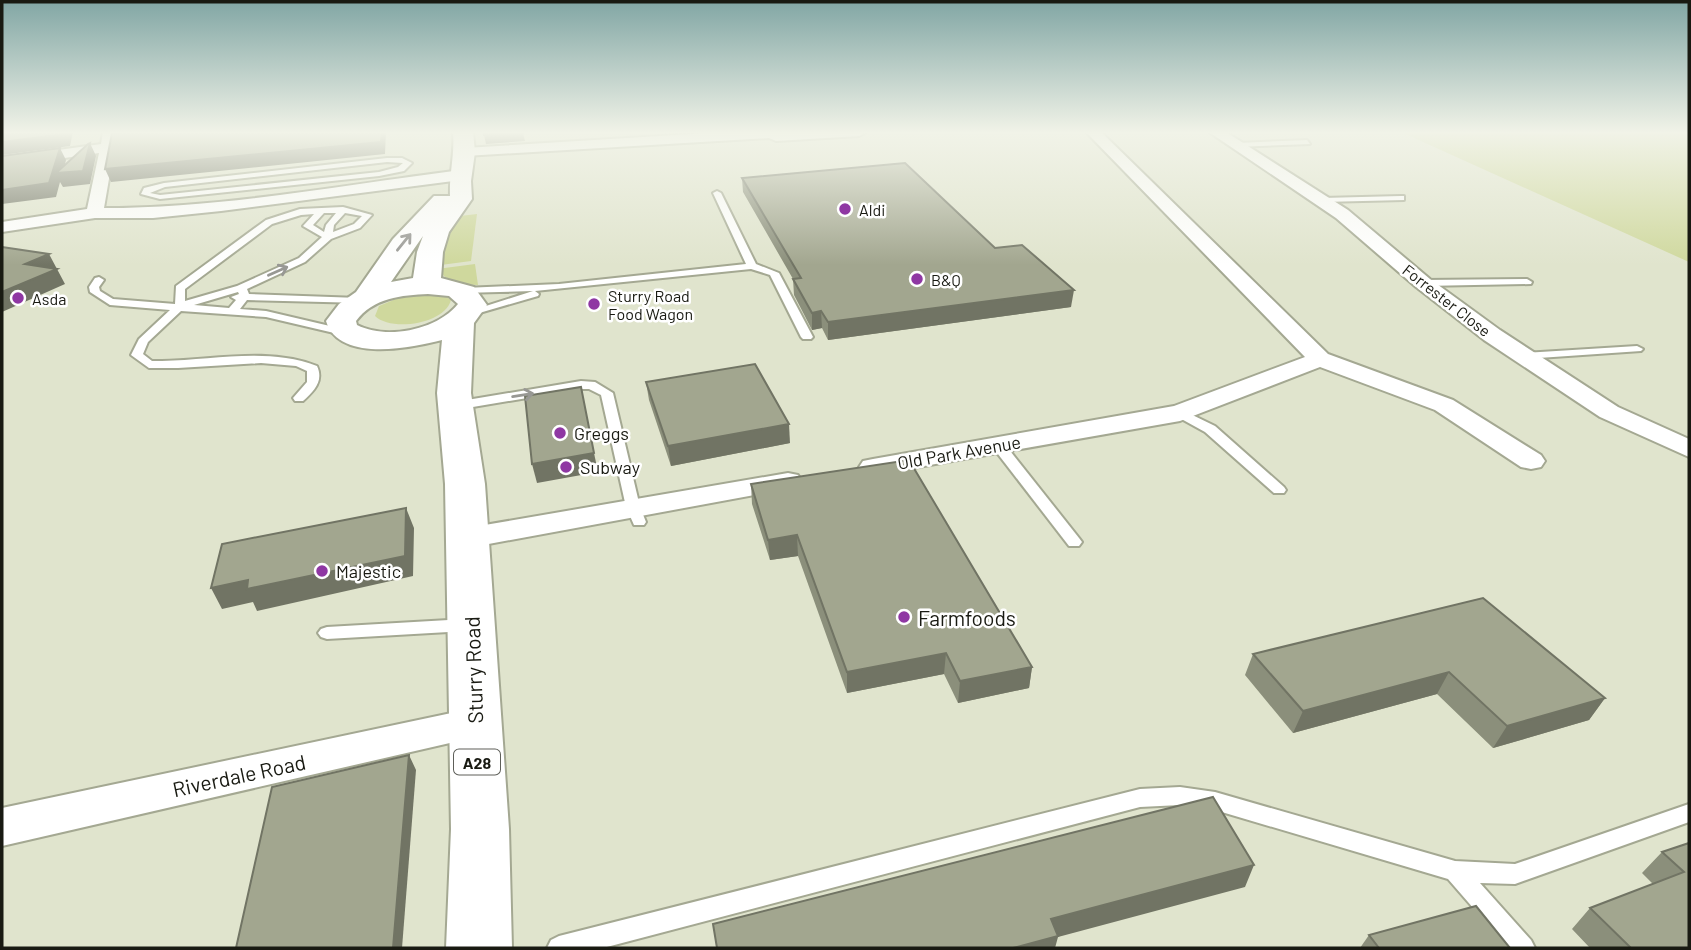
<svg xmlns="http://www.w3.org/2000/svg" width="1691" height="950" font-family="Barlow,sans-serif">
	<rect width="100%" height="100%" fill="#e0e4cd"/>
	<g fill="#cfd89d">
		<polygon points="1401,132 1689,132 1689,262"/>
		<polygon points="477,214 471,261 433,266 433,251 460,216"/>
		<path d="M475,264L478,285C462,285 447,282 437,269Z"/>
		<path d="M441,293L451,300C445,324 391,332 375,316L379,306L408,294Z"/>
	</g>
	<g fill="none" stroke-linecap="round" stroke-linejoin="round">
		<defs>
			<g id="lane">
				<polygon points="1307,140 1310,144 1236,147 1232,145 1236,143"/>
				<path d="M387,158H402L412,163L404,171L379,176L160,199L141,194L144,188L164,183ZM387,162L403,163L398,167L379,172L160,195L150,193L165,187Z"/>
				<polygon points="717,191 721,193 756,264 779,273 813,337 811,339 803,339 801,337 770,275 751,269 535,291 539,294 538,296 469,316 464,313 533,291 460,293 460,289 464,288 559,284 746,264 713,193"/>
				<polygon points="1401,196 1404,196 1404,200 1322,202 1318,200 1322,198"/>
				<path d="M343,207L372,215L360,228L331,239L305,262L247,289L249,294L359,298L364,301L363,303L247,300L240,309L266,311L347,330L353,333L351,335L347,336L266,317L181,311L148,342L143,354L152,361H162C213,360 268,347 317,366C324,381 314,391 303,401H295L293,398L307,382V371L296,366L261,363L178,368H149L131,355L139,339L170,310L110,305L90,292L89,287L95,278L99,277L104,280L99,287L100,291L113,299L175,304L176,286L266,220L300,209ZM324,213H336L326,225L324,232L313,225ZM345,213L362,216L354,224L333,232L334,225ZM314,214L303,226L322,237L299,258L237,286L185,301V289L272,224L301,215ZM238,292L239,294L231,297L236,300L229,308L194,305Z"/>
				<polygon points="1527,279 1532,282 1531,284 1423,286 1418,283 1423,280"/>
				<polygon points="1637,346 1643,349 1641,351 1524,359 1518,356 1524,353"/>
				<polygon points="581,381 595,382 613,393 640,507 646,522 644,525 634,525 626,507 601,395 589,389 581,389 455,410 449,406 455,402"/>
				<polygon points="1180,409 1215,426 1284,487 1286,490 1284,493 1274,493 1205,432 1176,416 1174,413 1176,410"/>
				<polygon points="998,441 1003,442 1079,538 1082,542 1079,546 1069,546 991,445"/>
				<polygon points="466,619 472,621 475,625 472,629 466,631 327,639 321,637 318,633 321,629 327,627"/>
				<polygon points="1180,787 1215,792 1455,861 1515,864 1689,804 1689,822 1515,884 1480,883 1531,940 1535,948 1508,948 1448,879 1215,810 1180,805 1140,807 603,948 547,948 551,940 559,936 1140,789"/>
			</g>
			<g id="street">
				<path d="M103,132H117L104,208C223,208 343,185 461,170L469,175L461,180L221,211L153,218H95L2,232V222L87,209L99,153L2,167V158L101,144Z"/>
				<polygon points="725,132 866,132 859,136 776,141 769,138 465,156 458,152 465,148"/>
				<polygon points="1086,132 1101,132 1328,354 1453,400 1541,455 1545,461 1541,467 1531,469 1521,467 1435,410 1320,367 1180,421 873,475 863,473 859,467 863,461 873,459 1174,406 1305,357"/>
				<polygon points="1209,132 1226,132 1348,210 1430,279 1500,330 1618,407 1689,439 1689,457 1600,417 1484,340 1416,287 1336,218"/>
				<polygon points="788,473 798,475 802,481 798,487 467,548 456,545 452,538 456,531 467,528"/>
				<polygon points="475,708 489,712 494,723 489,734 2,846 2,808"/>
			</g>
			<path id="highway" d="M453,132H473L475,152L471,181L472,199L449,232L443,252L441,278L474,287L487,305L474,323L471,393L485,484L509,829L512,948H446L451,829L445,484L437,393L442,340C411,348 339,363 326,321L339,304L356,292L393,239L434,196H450C449,174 455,154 453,132ZM423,236L417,252L413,278L391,282ZM428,294L449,296L458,304C437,330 387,340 357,325L356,321C373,298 402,295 428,294Z"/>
		</defs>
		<use href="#lane" stroke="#a4a892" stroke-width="4"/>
		<use href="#street" stroke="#a4a892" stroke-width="4"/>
		<use href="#highway" stroke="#a4a892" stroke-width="4"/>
		<use href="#lane" fill="#fff" fill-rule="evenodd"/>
		<use href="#street" fill="#fff" fill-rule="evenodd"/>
		<use href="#highway" fill="#fff" fill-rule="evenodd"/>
	</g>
	<g fill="#8b8f7b">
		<polygon points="742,178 995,248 1071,307 828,340 822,328 812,330 794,295 793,279 743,192"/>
		<polygon points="646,382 790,443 671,466 649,400"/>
		<polygon points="751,484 1032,667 1029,688 958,703 944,674 847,693 798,556 770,560 752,504"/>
		<polygon points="1483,598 1605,698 1589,720 1493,748 1437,694 1293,733 1245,675 1253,654"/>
		<polygon points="1689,843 1689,948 1590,948 1572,929 1590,908 1653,884 1642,873 1662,852"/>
		<polygon points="1369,935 1510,948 1360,948"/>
	</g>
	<g fill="#717464">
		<polygon points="64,132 73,132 70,146 2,155 2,142"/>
		<polygon points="382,132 386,132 385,154 111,182 105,169"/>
		<polygon points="523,133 525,141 486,144 484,135"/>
		<polygon points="90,143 96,156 90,184 63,187 60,182 56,197 2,204 2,190 60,148 66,160 63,173"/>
		<polygon points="49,254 65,284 2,312 2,292 25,264"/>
		<polygon points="1074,290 1071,307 828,340 828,322"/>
		<polygon points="821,311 822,328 812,330 812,313"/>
		<polygon points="789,424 790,443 671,466 668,446"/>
		<polygon points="594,453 598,472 537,483 532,464"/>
		<polygon points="406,508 414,528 413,576 257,611 253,602 222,609 211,588"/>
		<polygon points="797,535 798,556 770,560 768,540"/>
		<polygon points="946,653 944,674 847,693 847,672"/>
		<polygon points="1032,667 1029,688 958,703 960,681"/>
		<polygon points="1449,672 1437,694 1293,733 1303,711"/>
		<polygon points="1605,698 1589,720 1493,748 1507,726"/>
		<polygon points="409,755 416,770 402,948 393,948"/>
		<polygon points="1254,865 1245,887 1058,937 1055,948 1013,948 1051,919"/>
	</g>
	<g fill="#a2a68f" stroke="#717464" stroke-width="2">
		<polygon points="2,132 64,132 64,134 2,142"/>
		<polygon points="122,132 382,132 381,142 105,169 112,133"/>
		<polygon points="484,132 523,132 523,133 484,135"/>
		<polygon points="90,143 83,171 56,173 88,144"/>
		<polygon points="60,148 49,183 2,190 2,156"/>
		<polygon points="905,163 995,248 1022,245 1074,290 828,322 821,311 812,313 793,279 801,278 742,178"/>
		<polygon points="2,247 49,254 25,264 57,269 2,292"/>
		<polygon points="755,364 789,424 668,446 646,382"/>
		<polygon points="581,387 594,453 532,464 525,396"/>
		<polygon points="909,460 1032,667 960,681 946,653 847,672 797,535 768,540 751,484"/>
		<polygon points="406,508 405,556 247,589 248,580 211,588 222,544"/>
		<polygon points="1483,598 1605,698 1507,726 1449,672 1303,711 1253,654"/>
		<polygon points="409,755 393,948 236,948 272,787"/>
		<polygon points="1213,797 1254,865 1051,919 1058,936 1013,948 717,948 713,924"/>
		<polygon points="1689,843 1689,948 1631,948 1590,908 1684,872 1662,852"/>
		<polygon points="1476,906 1510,948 1379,948 1369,935"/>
	</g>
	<defs><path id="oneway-shaft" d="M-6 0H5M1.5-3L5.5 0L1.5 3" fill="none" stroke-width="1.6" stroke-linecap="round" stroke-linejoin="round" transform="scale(1.75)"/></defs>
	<g stroke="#989894">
		<use href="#oneway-shaft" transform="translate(404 242) rotate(-51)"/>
		<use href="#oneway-shaft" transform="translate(278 271) rotate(-24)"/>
		<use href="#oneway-shaft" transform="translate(523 395) rotate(-9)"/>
	</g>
	<linearGradient id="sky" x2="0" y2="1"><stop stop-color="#81a6a4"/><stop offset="0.5" stop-color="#f1f3e8"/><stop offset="1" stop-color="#f1f3e8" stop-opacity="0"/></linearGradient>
	<rect width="1691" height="265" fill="url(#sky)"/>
	<g fill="#8f37a3" stroke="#fff" stroke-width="2.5">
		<circle cx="845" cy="209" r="7"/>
		<circle cx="917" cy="279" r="7"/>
		<circle cx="18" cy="298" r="7"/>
		<circle cx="594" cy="304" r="7"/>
		<circle cx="560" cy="433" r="7"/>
		<circle cx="566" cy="467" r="7"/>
		<circle cx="322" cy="571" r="7"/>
		<circle cx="904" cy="617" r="7"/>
	</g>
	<g text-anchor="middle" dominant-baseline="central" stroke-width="5" stroke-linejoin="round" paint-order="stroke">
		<g font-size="16" fill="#191a12" stroke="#fff" text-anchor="start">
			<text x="859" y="209">Aldi</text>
			<text x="931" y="279">B&amp;Q</text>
			<text x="608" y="295">Sturry Road<tspan x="608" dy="18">Food Wagon</tspan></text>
			<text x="32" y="298">Asda</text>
		</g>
		<g font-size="16" fill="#191a12" stroke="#fff">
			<text transform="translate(1447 300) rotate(38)">Forrester Close</text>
		</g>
		<rect fill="#fff" stroke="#5e5f59" stroke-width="2" x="454" y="749.5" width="46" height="25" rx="5"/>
		<g font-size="16" font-weight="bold" fill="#191a12">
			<text x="477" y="762">A28</text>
		</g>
		<g font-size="18" fill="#191a12" stroke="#fff" text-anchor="start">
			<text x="574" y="433">Greggs</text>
			<text x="580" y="467">Subway</text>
			<text x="336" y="571">Majestic</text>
		</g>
		<g font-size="18" fill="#191a12" stroke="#fff">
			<text transform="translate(959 452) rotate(-10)">Old Park Avenue</text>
		</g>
		<g font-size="21" fill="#191a12" stroke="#fff" text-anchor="start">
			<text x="918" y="617">Farmfoods</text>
		</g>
		<g font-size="21" fill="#191a12" stroke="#fff">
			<text transform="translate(473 670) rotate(-92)">Sturry Road</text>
			<text transform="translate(239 775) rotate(-12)">Riverdale Road</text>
		</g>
	</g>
	<rect width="1691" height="950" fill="none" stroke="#191a12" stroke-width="7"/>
</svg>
